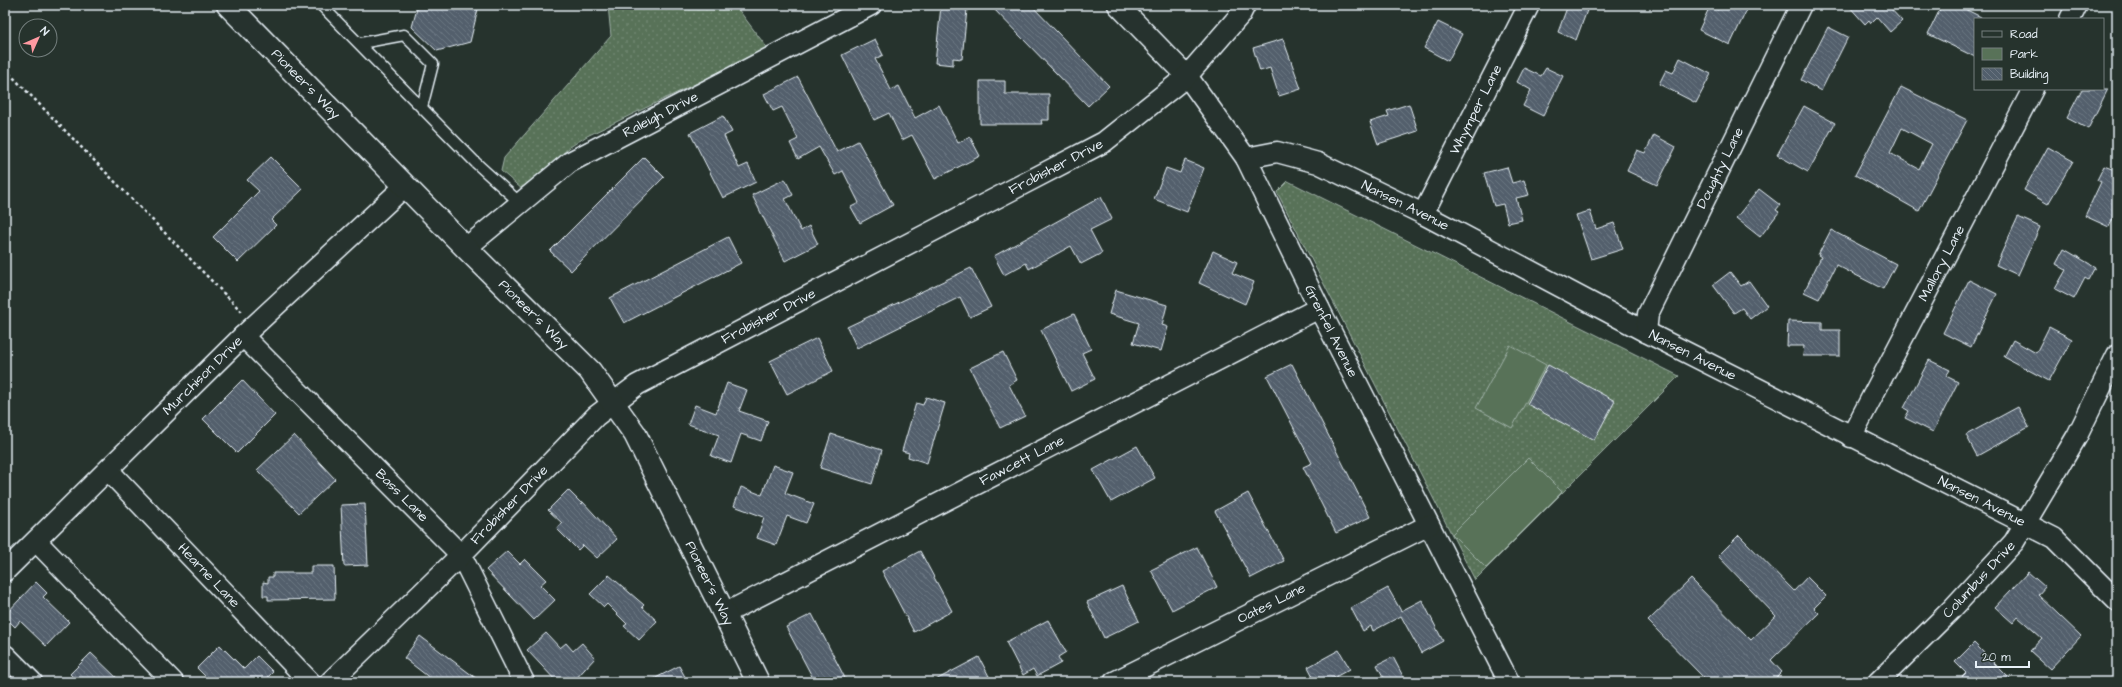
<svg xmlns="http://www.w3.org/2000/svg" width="2122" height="687" font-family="'Architects Daughter',sans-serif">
	<defs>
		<pattern id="green-dots" width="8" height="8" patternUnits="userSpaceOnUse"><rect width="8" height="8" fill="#587258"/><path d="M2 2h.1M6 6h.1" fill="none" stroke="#708771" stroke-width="1.8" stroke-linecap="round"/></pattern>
		<pattern id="building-back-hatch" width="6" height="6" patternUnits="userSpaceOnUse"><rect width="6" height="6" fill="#525f6c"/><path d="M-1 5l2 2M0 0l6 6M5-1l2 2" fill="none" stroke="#6b7682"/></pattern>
	</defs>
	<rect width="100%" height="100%" fill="#26332d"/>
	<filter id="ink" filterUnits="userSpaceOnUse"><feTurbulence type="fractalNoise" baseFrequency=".025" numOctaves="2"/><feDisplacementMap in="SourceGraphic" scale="8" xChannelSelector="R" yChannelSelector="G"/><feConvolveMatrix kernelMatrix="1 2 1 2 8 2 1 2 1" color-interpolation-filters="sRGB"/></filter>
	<g filter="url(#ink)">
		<g fill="url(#green-dots)" stroke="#a0b2a8">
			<polygon points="608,5 735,5 768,49 587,136 570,147 523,190 501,171 504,158 611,36"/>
			<polygon points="1288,181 1679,376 1475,580 1277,192"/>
		</g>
		<g fill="#587258" stroke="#a0b2a8">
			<polygon points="1510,345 1546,365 1512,428 1476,408"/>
			<polygon points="1528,458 1562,492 1486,568 1452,534"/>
		</g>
		<g fill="url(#building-back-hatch)" stroke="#e8f1f8" fill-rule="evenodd">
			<polygon points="418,5 479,5 470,42 437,51 412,27"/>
			<polygon points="990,5 1031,5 1109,86 1088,106"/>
			<polygon points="1568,5 1589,5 1576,40 1558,32"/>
			<polygon points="1720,5 1749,5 1730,45 1699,30 1710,6 1718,10"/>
			<polygon points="1848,5 1891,5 1889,7 1902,21 1890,32 1877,17 1871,23 1869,20 1865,24"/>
			<polygon points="1942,5 1957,5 1981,17 1980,19 1975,19 1975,57 1928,34"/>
			<polygon points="941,6 967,9 962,59 953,58 953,65 935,63"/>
			<polygon points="1438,22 1462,34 1448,61 1424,48"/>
			<polygon points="1828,27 1848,37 1821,91 1801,80"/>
			<polygon points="875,39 883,55 875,59 891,90 899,86 915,118 939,105 958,143 970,137 980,156 935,179 912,135 902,140 889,113 874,120 842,55"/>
			<polygon points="1283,39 1301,89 1279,96 1270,68 1260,71 1253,48"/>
			<polygon points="1680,58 1711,74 1696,103 1659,84 1666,70 1673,73"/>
			<polygon points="1524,68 1541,76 1546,68 1563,76 1543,116 1523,106 1531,90 1517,82"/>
			<polygon points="798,77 837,152 858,141 893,205 860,223 851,207 859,203 843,171 835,175 819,147 798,159 790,143 798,139 782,107 773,111 764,94"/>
			<polygon points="980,81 1005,81 1005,94 1049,94 1049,120 1041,120 1042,124 980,124"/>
			<path d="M1901,87L1967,120L1919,211L1855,175ZM1902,128L1932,144L1919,169L1890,153Z"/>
			<polygon points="2082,89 2108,89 2088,129 2067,118"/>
			<polygon points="1409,104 1418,131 1378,144 1370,122 1389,116 1387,111"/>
			<polygon points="1804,106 1835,123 1808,172 1777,155"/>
			<polygon points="723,116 732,132 724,136 739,168 748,164 756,182 723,198 690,133"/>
			<polygon points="1654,135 1676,147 1657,185 1627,171 1637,150 1645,153"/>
			<polygon points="2048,147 2073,161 2048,204 2024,190"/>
			<polygon points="271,157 303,189 271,220 276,225 238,262 213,237 259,191 247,180"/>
			<polygon points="644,157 664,177 571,271 550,251"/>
			<polygon points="1185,160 1204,168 1187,212 1154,199 1166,168 1180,173"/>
			<polygon points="2104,166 2117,171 2117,210 2109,227 2085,216 2101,182 2097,180"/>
			<polygon points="1507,167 1512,183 1524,180 1529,195 1516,198 1522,220 1508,223 1503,204 1494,206 1484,173"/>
			<polygon points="785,179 793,195 785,199 801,231 809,226 818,244 785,261 752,195"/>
			<polygon points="1759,189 1780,205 1776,210 1779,212 1760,237 1736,218"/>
			<polygon points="1101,197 1112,219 1090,230 1102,253 1081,264 1071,246 1029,269 1026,263 1004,275 994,256"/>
			<polygon points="1590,211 1596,229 1614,223 1623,249 1591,259 1576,215"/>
			<polygon points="2018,217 2040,227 2018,275 1996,265"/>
			<polygon points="1831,230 1896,264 1883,289 1836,265 1819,299 1804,292 1821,257 1818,255"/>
			<polygon points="728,237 741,263 624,323 610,298"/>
			<polygon points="2064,249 2095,267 2088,280 2085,278 2074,299 2055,289 2066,270 2056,264"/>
			<polygon points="1213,251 1237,262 1232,273 1254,282 1245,304 1199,283"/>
			<polygon points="971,268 991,307 970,317 960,297 857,348 847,327"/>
			<polygon points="1730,272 1741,286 1749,281 1767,306 1750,319 1742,308 1734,313 1713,285"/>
			<polygon points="1969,280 1997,294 1971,347 1943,333"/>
			<polygon points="1116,290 1167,305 1162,325 1168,327 1161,351 1133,343 1139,323 1109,314"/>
			<polygon points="1074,314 1091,349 1082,353 1095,379 1071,391 1041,330"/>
			<polygon points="1788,321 1822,322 1822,330 1840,330 1840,356 1803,356 1804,346 1787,346"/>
			<polygon points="2049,327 2072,339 2049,381 2004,357 2013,340 2036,353"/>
			<polygon points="817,338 833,371 787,394 770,361"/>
			<polygon points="1003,352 1017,380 1009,385 1025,416 1000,428 970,368"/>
			<polygon points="1929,360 1950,370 1946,376 1958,382 1933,432 1905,418 1909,411 1904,408"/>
			<polygon points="1292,364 1370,517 1336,533 1303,467 1312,463 1267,376"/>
			<polygon points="1548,365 1615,401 1594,440 1527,404"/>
			<polygon points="242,380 275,415 237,453 203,419"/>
			<polygon points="727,383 747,390 739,411 768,421 761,441 741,434 731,463 711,456 719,435 688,424 695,405 716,413"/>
			<polygon points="926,397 945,403 927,463 908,457 909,453 902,451 916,403 923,405"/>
			<polygon points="2018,407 2029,427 1977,456 1966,435"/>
			<polygon points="831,434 882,450 872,484 820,468"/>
			<polygon points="294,435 335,479 299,513 257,470"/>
			<polygon points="1137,446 1155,478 1111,502 1093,470"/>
			<polygon points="773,465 793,472 785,493 814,504 806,523 787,516 776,545 757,538 764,517 734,506 741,487 762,495"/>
			<polygon points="568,490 582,504 583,502 617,539 597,558 583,545 578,550 557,529 562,523 548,510"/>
			<polygon points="1248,493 1284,561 1251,578 1215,511"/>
			<polygon points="365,504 368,565 344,566 341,505"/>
			<polygon points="1739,535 1794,591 1807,577 1826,596 1814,608 1819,613 1771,660 1782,672 1772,682 1708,682 1648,621 1691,579 1751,640 1776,616 1718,556"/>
			<polygon points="1197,547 1217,587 1172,610 1151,570"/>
			<polygon points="507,551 520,564 525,559 546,580 540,585 555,600 534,620 486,570"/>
			<polygon points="920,551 952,611 914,632 882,571"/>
			<polygon points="311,566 334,566 335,599 268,600 268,596 263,596 263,582 268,583 268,577 273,577 273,573 311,573"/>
			<polygon points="2028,572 2045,587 2038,595 2081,636 2050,669 2030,651 2042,638 2018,617 2013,623 1995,607"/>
			<polygon points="609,575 644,605 642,607 657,621 639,640 624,626 627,624 607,604 604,607 590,594"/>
			<polygon points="36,582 47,593 43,597 69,622 46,646 20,621 15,627 5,617 5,615"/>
			<polygon points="1122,586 1139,621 1104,638 1087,602"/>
			<polygon points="1388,588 1401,611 1422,600 1443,641 1421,653 1401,616 1373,631 1371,626 1363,631 1351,608"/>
			<polygon points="812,614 847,682 815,682 786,627"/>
			<polygon points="1048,620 1066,652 1058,657 1061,663 1037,676 1033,669 1023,675 1006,642"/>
			<polygon points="546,633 560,648 566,643 573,651 582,643 595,658 573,682 557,682 527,650"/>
			<polygon points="420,636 481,682 435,682 404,658"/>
			<polygon points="1974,643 2013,682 1957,682 1966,673 1955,662"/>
			<polygon points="220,645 244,669 257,656 273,672 263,682 211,682 197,668"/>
			<polygon points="1339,650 1350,669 1326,682 1316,682 1308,667"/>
			<polygon points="91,653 121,682 78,682 70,674"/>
			<polygon points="979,657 992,682 932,682"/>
			<polygon points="1393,657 1406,682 1386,682 1377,665"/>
			<polygon points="679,666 688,682 648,682"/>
		</g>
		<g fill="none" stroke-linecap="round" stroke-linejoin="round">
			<defs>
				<g id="service">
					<polyline points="321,5 476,163 520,203"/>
					<polyline points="361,43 404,35 433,64 422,107"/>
				</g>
				<g id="minor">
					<path id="s1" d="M1118,5L1187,76L1246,158L1319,308L1509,682"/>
					<polyline points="2070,19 2077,5"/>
					<path id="s2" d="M1246,158L1277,152L1318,163L1423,214L1646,332L2054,538L2117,601"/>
					<path id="s3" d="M1423,214L1529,5"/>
					<path id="s4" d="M466,248L570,162L871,5"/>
					<path id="s5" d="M1646,332L1648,314L1801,5"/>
					<path id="s6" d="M243,336L461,555L524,682"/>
					<path id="s7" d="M1851,437L2033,89"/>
					<path id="s8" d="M108,470L310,682"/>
					<polyline points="36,541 173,682"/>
					<path id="s9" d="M5,571L243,336L405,186"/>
					<path id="s10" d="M724,614L1319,308"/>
					<polyline points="5,655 32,682"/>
					<path id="s11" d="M330,682L461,555L596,416L637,385L1104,142L1187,76L1240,15L1245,5"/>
					<path id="s12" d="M1114,682L1429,525"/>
					<path id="s13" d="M1878,682L1951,610L2014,542L2077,436L2117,355"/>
				</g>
				<g id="secondary">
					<path id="s14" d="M228,5L466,248L590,371L635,434L758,682"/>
				</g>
			</defs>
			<use href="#service" stroke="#e8f1f8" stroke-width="13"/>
			<use href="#minor" stroke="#e8f1f8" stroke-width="23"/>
			<use href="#secondary" stroke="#e8f1f8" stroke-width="25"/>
			<polyline stroke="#e8f1f8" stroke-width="2.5" stroke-dasharray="3 3" stroke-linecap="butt" points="5,69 242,312"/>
			<use href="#service" stroke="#26332d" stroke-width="10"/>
			<use href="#minor" stroke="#26332d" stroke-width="20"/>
			<use href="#secondary" stroke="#26332d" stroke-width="22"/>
		</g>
	</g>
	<g text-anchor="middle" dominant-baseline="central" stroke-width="3.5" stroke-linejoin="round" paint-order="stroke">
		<g font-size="14" fill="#e8f1f8" stroke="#26332d">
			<text stroke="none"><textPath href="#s14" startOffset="111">Pioneer's Way</textPath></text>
			<text stroke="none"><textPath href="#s3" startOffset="117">Whymper Lane</textPath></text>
			<text stroke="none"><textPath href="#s4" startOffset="237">Raleigh Drive</textPath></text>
			<text stroke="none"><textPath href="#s11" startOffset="900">Frobisher Drive</textPath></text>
			<text stroke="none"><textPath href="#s5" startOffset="181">Doughty Lane</textPath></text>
			<text stroke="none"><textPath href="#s2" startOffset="171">Nansen Avenue</textPath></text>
			<text stroke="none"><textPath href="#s7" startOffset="196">Mallory Lane</textPath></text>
			<text stroke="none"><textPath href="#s14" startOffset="435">Pioneer's Way</textPath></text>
			<text stroke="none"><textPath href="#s11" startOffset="576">Frobisher Drive</textPath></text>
			<text stroke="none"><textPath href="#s1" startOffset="393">Grenfel Avenue</textPath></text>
			<text stroke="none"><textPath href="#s2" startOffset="495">Nansen Avenue</textPath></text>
			<text stroke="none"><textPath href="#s9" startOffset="278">Murchison Drive</textPath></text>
			<text stroke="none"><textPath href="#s10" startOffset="335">Fawcett Lane</textPath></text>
			<text stroke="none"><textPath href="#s6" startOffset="225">Bass Lane</textPath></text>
			<text stroke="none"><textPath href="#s2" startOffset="819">Nansen Avenue</textPath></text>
			<text stroke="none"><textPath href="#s11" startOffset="252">Frobisher Drive</textPath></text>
			<text stroke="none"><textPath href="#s8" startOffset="146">Hearne Lane</textPath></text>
			<text stroke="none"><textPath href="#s13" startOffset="144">Columbus Drive</textPath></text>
			<text stroke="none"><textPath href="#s14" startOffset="759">Pioneer's Way</textPath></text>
			<text stroke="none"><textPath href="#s12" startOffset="176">Oates Lane</textPath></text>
		</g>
	</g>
	<rect width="2122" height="687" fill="none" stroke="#26332d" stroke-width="20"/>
	<rect x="10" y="10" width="2102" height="667" fill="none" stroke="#e8f1f8" stroke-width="1.5" filter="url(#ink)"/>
	<rect x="1974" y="18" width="130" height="72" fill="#26332d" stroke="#747f7e"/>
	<rect x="1982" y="31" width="20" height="6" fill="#26332d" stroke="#747f7e"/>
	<text x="2010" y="38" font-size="12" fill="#e8f1f8">Road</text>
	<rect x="1982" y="48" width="20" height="12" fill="#587258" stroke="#747f7e"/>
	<text x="2010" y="58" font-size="12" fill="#e8f1f8">Park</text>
	<rect x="1982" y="68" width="20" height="12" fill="url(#building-back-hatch)" stroke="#747f7e"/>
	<text x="2010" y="78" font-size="12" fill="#e8f1f8">Building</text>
	<g transform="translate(38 38) rotate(45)"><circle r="19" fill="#26332d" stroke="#747f7e"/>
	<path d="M0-3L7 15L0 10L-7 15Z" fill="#ff9aa2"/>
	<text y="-6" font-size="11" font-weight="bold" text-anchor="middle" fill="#e8f1f8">N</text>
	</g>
	<path d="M1976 661v6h53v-6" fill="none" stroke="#e8f1f8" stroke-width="2"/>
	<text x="1982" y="661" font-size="12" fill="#e8f1f8" stroke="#26332d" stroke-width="3" paint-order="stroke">20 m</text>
</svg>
